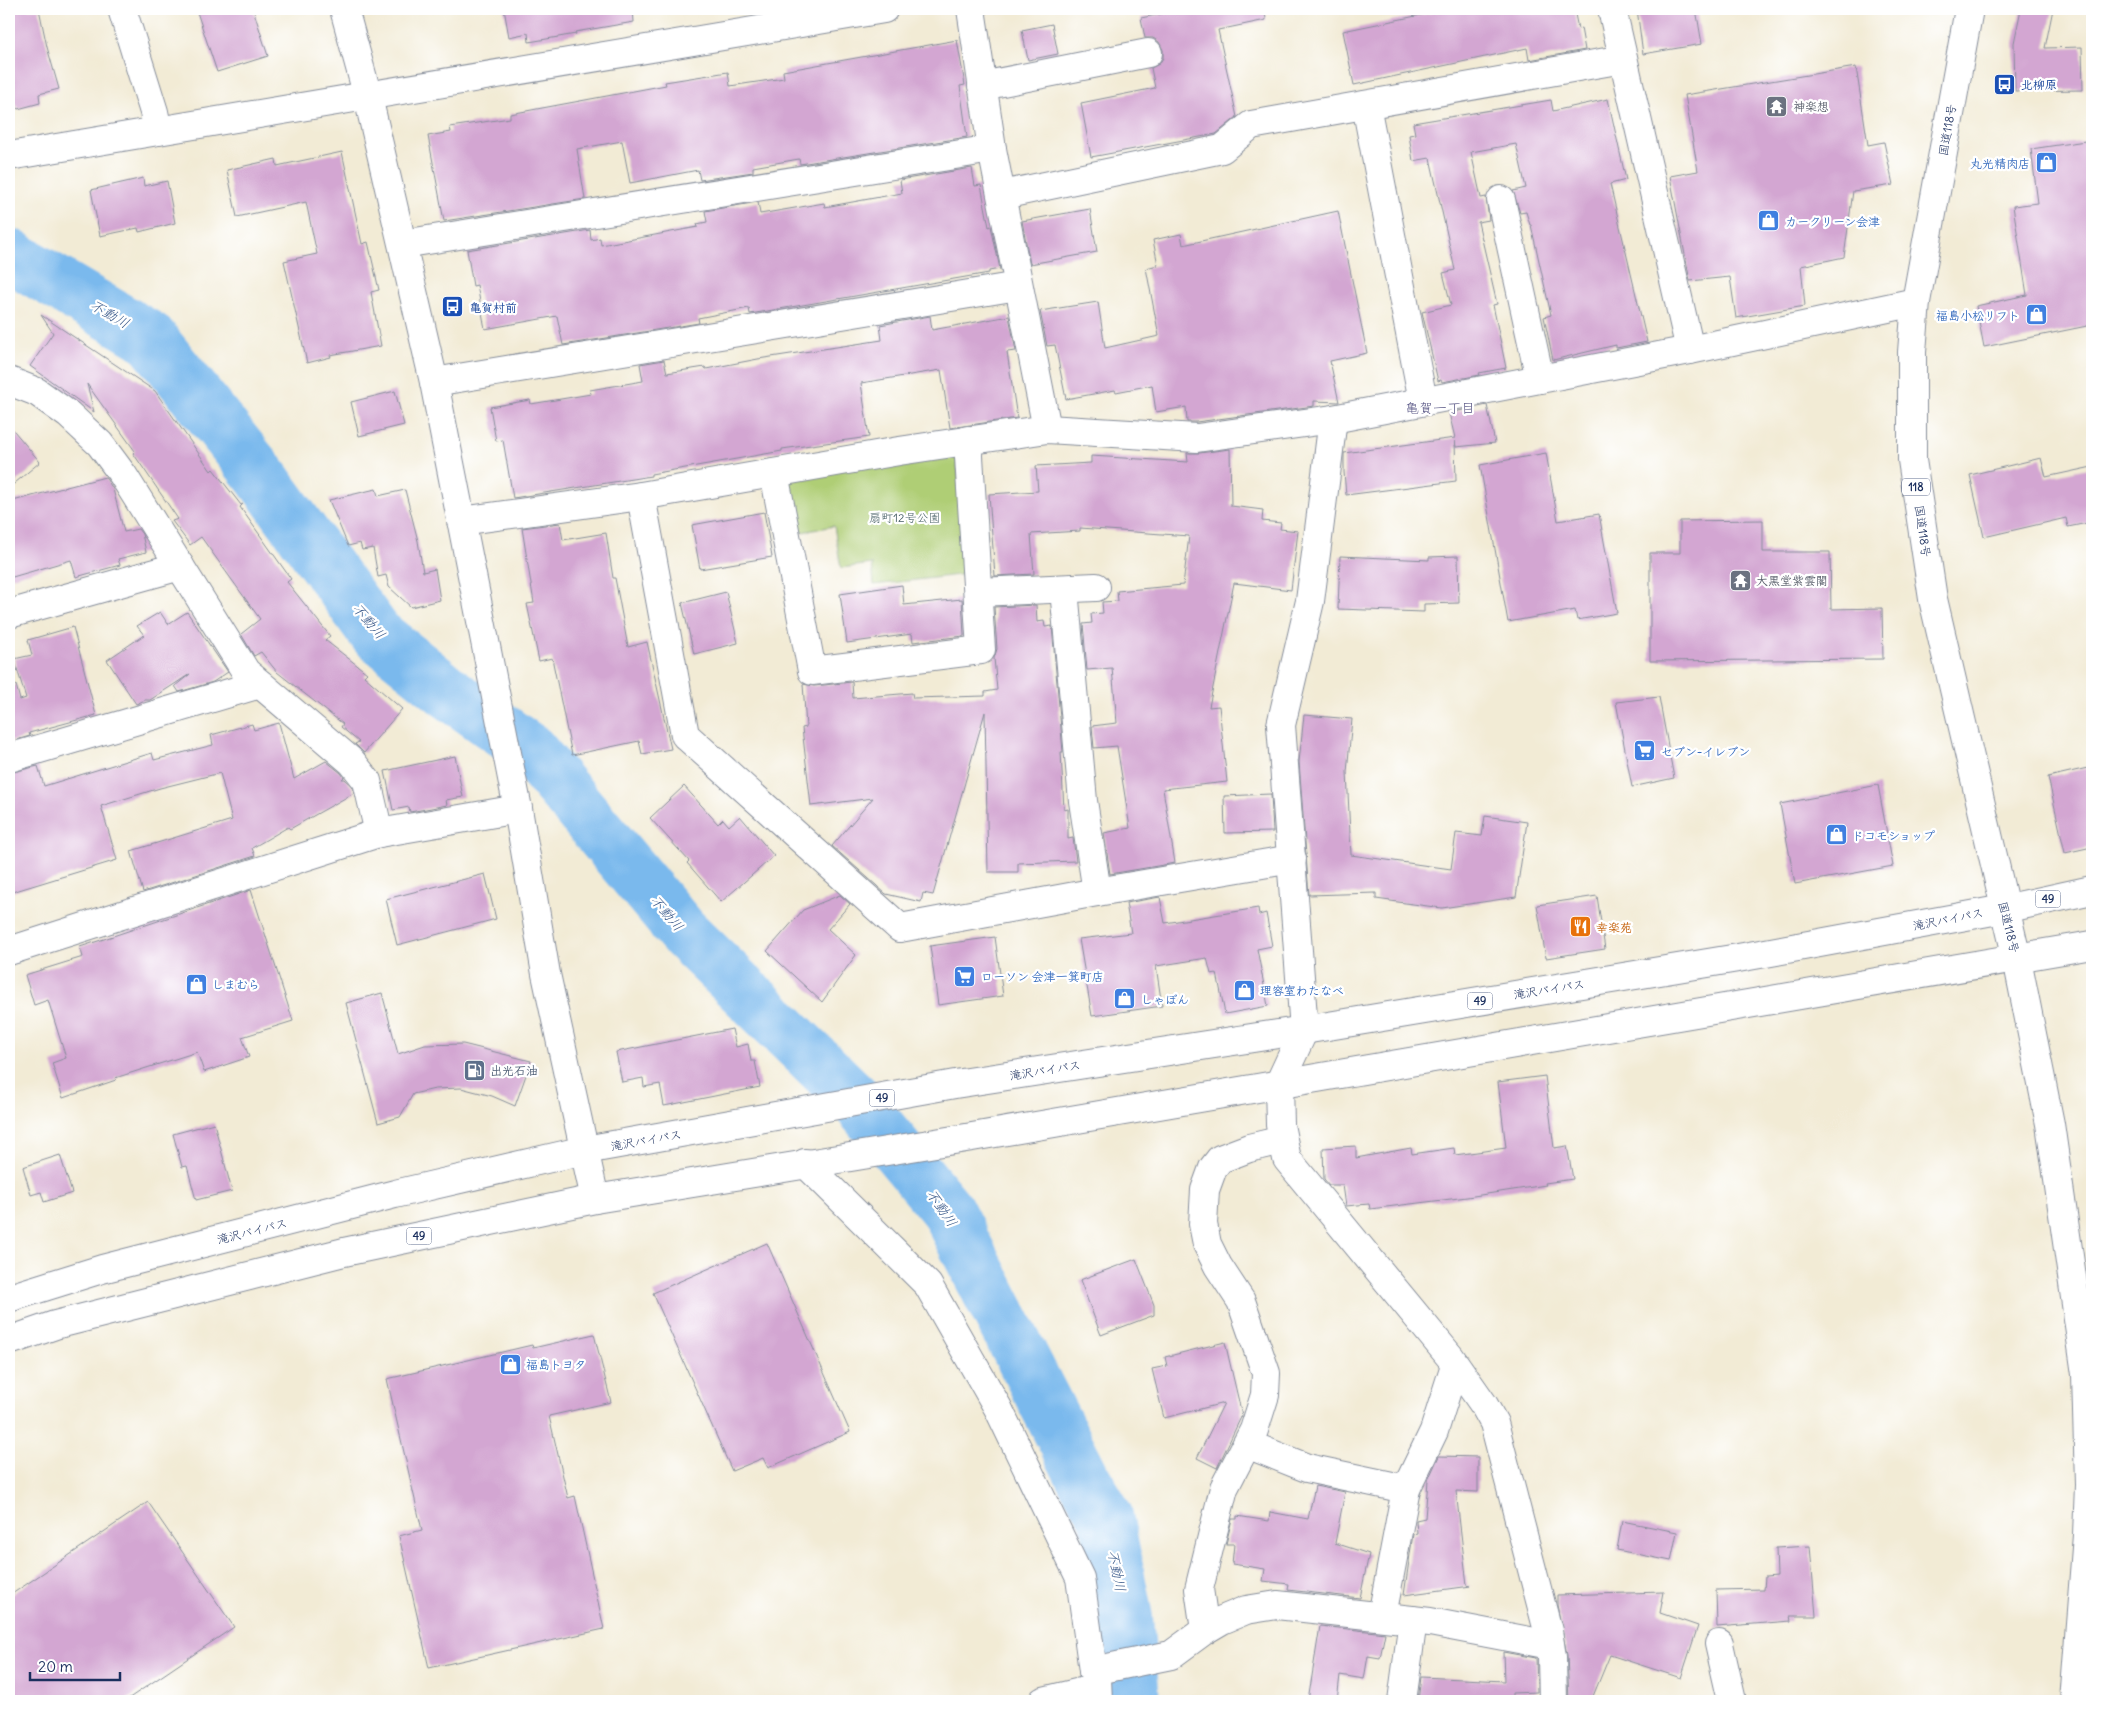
<svg xmlns="http://www.w3.org/2000/svg" width="2101" height="1710" font-family="Delius,'Klee One',sans-serif">
	<rect width="100%" height="100%" fill="#fff"/>
	<filter id="ink" filterUnits="userSpaceOnUse"><feTurbulence type="fractalNoise" baseFrequency=".02" numOctaves="2"/><feDisplacementMap in="SourceGraphic" scale="10" xChannelSelector="R" yChannelSelector="G"/><feConvolveMatrix kernelMatrix="1 2 1 2 8 2 1 2 1" color-interpolation-filters="sRGB"/></filter>
	<filter id="wash" filterUnits="userSpaceOnUse"><feTurbulence type="fractalNoise" baseFrequency=".0096" numOctaves="4" result="noise"/><feDisplacementMap in="SourceGraphic" scale="20" xChannelSelector="R" yChannelSelector="G"/><feGaussianBlur stdDeviation="1.12" result="paint"/><feColorMatrix in="noise" values="0 0 0 0 0 0 0 0 0 0 0 0 0 0 0 0 0 1.4 0 .05"/><feComposite in="paint" operator="in"/></filter>
	<g filter="url(#wash)">
		<rect width="100%" height="100%" fill="#f2ebd5"/>
		<polygon fill="#afce75" stroke="#657e6a" points="956,452 967,574 874,585 872,564 841,568 834,526 792,534 781,478"/>
		<g fill="none" stroke-linecap="round" stroke-linejoin="round">
			<polyline stroke="#7ab9ed" stroke-width="54" points="9,255 150,338 260,475 376,634 447,691 531,751 682,931 855,1099 947,1210 1085,1481 1106,1516 1126,1618 1133,1701"/>
		</g>
		<g id="blocks">
			<g fill="#d3a6d2">
				<polygon points="9,9 39,9 47,47 59,89 39,94 40,103 18,109 9,92"/>
				<polygon points="196,9 253,9 268,56 217,72"/>
				<polygon points="504,9 633,9 634,22 575,32 576,34 529,42 528,33 509,37"/>
				<polygon points="1185,9 1265,9 1266,20 1218,30 1237,117 1216,134 1091,157 1081,103 1155,88 1151,68 1159,64 1163,58 1163,50 1159,42 1153,38 1145,38 1141,18"/>
				<polygon points="1450,9 1574,9 1578,29 1581,28 1585,50 1529,60 1527,48 1354,85 1343,31"/>
				<polygon points="1637,9 1696,9 1702,44 1643,54"/>
				<polygon points="2021,9 2053,9 2045,48 2082,47 2083,90 2015,91 2014,43"/>
				<polygon points="1052,24 1058,54 1028,60 1022,30"/>
				<polygon points="957,40 965,85 960,86 967,137 800,164 799,159 753,167 753,172 700,180 698,170 630,183 622,141 577,149 585,199 444,221 428,136 451,132 450,127 510,118 510,114 666,85 665,82 728,72 730,86 784,78 783,71"/>
				<polygon points="1856,67 1868,145 1884,142 1893,185 1853,191 1844,257 1801,266 1805,306 1736,318 1730,277 1690,281 1670,176 1698,171 1685,95"/>
				<polygon points="1608,99 1626,180 1610,184 1647,342 1616,348 1616,345 1553,360 1544,317 1551,315 1531,225 1530,225 1526,212 1520,213 1513,191 1526,188 1516,144 1471,152 1481,198 1486,197 1489,220 1478,222 1497,304 1493,305 1506,368 1479,373 1480,375 1442,382 1441,380 1438,381 1422,312 1451,305 1443,273 1455,270 1430,158 1413,161 1409,135 1415,134 1413,123 1551,100 1553,111"/>
				<polygon points="2092,140 2092,325 1984,347 1976,306 2027,295 2013,206 2038,203 2031,149"/>
				<polygon points="342,152 362,244 368,242 379,290 371,292 381,346 330,355 331,357 307,363 284,261 317,254 306,202 237,217 227,170 276,159 277,166"/>
				<polygon points="972,168 975,186 981,185 989,227 991,226 1000,269 989,271 989,273 750,314 749,308 698,318 699,323 563,345 557,316 485,329 477,285 473,286 467,250 590,230 591,240 600,238 601,245 698,227 697,224 707,222 705,211 758,202 760,214 824,203 825,207 902,193 900,180"/>
				<polygon points="143,178 144,186 167,181 175,223 139,232 138,228 100,236 91,190"/>
				<polygon points="1090,209 1097,252 1030,264 1022,221"/>
				<polygon points="1338,211 1367,353 1330,361 1339,402 1314,401 1314,406 1196,422 1187,422 1186,407 1156,412 1152,385 1116,392 1115,390 1066,399 1055,345 1047,346 1040,311 1098,302 1105,348 1159,336 1146,268 1158,265 1153,240 1181,234 1183,245"/>
				<polygon points="41,315 155,391 211,471 213,469 241,505 243,504 240,507 291,579 287,582 330,636 325,640 367,673 364,676 402,709 364,753 355,744 359,742 341,727 343,724 277,672 261,652 254,656 241,634 260,619 201,537 190,545 172,521 178,519 133,453 135,451 87,384 94,412 30,366 53,333"/>
				<polygon points="930,316 932,330 1009,316 1016,351 1007,352 1017,418 950,428 941,370 861,383 869,437 782,449 782,451 651,474 651,476 513,498 503,440 496,441 490,407 530,400 531,404 591,394 590,390 643,381 640,364 664,360 667,373 705,367 706,369 758,359 882,340 880,325"/>
				<polygon points="395,391 404,425 359,436 351,402"/>
				<polygon points="1487,405 1495,443 1456,447 1455,441 1456,481 1346,495 1344,472 1344,453 1455,438 1449,413"/>
				<polygon points="9,425 40,462 9,488"/>
				<polygon points="1230,449 1231,506 1263,510 1262,521 1281,523 1280,529 1298,531 1291,590 1234,583 1209,707 1219,706 1227,782 1163,789 1175,863 1110,874 1104,833 1130,828 1117,746 1094,748 1092,726 1117,723 1112,668 1087,670 1083,624 1092,623 1091,614 1103,613 1102,602 1118,601 1117,591 1183,585 1189,536 1080,528 1080,531 1031,534 1034,574 995,576 989,494 1038,491 1036,466 1091,463 1091,456 1188,462 1187,453 1199,453"/>
				<polygon points="1546,453 1558,521 1599,514 1617,613 1577,620 1575,610 1508,622 1480,465"/>
				<polygon points="2041,458 2046,477 2092,467 2092,522 2068,527 2066,518 1984,537 1970,475"/>
				<polygon points="105,477 113,489 124,532 138,529 142,534 146,552 118,559 120,565 76,577 71,560 9,578 9,502"/>
				<polygon points="376,489 378,496 405,490 418,541 423,572 435,569 440,600 411,607 389,587 386,575 378,577 373,548 362,550 360,543 348,546 329,500"/>
				<polygon points="764,512 772,557 700,569 692,525"/>
				<polygon points="1763,520 1763,552 1830,552 1831,609 1882,608 1883,659 1650,661 1650,553 1680,553 1680,521"/>
				<polygon points="560,523 563,540 606,533 613,578 615,578 628,647 647,642 671,749 642,754 639,741 572,755 552,658 539,661 527,604 534,603 522,528"/>
				<polygon points="1340,556 1429,560 1429,557 1458,556 1459,603 1424,604 1424,612 1338,609"/>
				<polygon points="902,585 904,605 962,599 964,636 913,642 912,634 847,643 840,594"/>
				<polygon points="726,592 738,643 694,654 682,603"/>
				<polygon points="1036,605 1037,622 1044,621 1045,627 1052,626 1063,752 1061,752 1064,810 1068,809 1068,839 1073,838 1076,861 1018,863 1018,872 988,872 985,712 933,895 923,893 921,902 886,894 832,846 873,798 811,806 802,728 806,727 803,684 814,686 852,682 853,698 912,693 913,698 985,696 985,692 997,690 994,658 997,649 994,607"/>
				<polygon points="160,612 168,624 187,612 228,672 213,682 179,692 175,686 190,674 150,700 145,700 136,704 107,660 144,635 137,626"/>
				<polygon points="73,627 96,715 29,733 30,736 9,742 9,686 16,685 20,700 26,698 14,659 32,655 28,640"/>
				<polygon points="1659,697 1674,778 1632,787 1616,702"/>
				<polygon points="1304,715 1352,719 1347,772 1351,855 1451,869 1456,833 1482,836 1485,816 1527,822 1516,897 1442,908 1376,899 1376,893 1309,895 1299,762"/>
				<polygon points="279,723 294,779 326,761 341,773 344,777 342,779 345,779 353,788 354,793 290,829 288,827 252,848 255,856 143,892 131,851 232,820 220,773 160,788 101,806 117,860 9,893 9,773 38,766 44,786 152,753 154,760 213,745 211,735 241,727 252,724 254,730"/>
				<polygon points="455,756 463,797 446,800 447,805 410,812 409,807 393,810 385,771"/>
				<polygon points="2092,767 2092,847 2065,853 2048,777"/>
				<polygon points="1878,785 1893,866 1795,884 1780,804"/>
				<polygon points="684,786 718,824 723,819 729,826 740,816 774,856 721,902 687,863 689,861 650,818"/>
				<polygon points="1271,794 1273,832 1225,833 1224,796"/>
				<polygon points="485,874 496,919 397,945 386,899"/>
				<polygon points="251,890 293,1021 242,1037 249,1057 204,1072 197,1052 115,1078 116,1080 63,1098 52,1063 66,1058 48,1000 34,1005 25,975 83,957 80,947"/>
				<polygon points="840,895 850,904 828,929 856,955 822,1002 767,951 803,910"/>
				<polygon points="1597,896 1605,949 1546,958 1537,905"/>
				<polygon points="1160,897 1165,923 1258,908 1259,915 1266,913 1272,946 1257,949 1268,1006 1225,1014 1217,973 1211,974 1207,958 1156,966 1162,1006 1092,1016 1079,939 1131,933 1126,903"/>
				<polygon points="995,937 1003,996 938,1005 930,946"/>
				<polygon points="382,993 398,1054 425,1045 463,1044 531,1061 515,1106 492,1096 461,1088 435,1089 413,1094 400,1117 378,1123 346,1003"/>
				<polygon points="732,1029 736,1047 748,1044 751,1061 755,1061 760,1087 664,1106 660,1084 644,1087 643,1078 622,1082 616,1052"/>
				<polygon points="1545,1076 1554,1148 1567,1146 1573,1179 1545,1183 1546,1185 1467,1197 1370,1209 1369,1204 1346,1206 1343,1185 1329,1185 1324,1179 1323,1148 1356,1146 1356,1158 1411,1148 1412,1154 1454,1148 1455,1155 1506,1148 1498,1082"/>
				<polygon points="214,1123 232,1191 196,1200 187,1166 182,1167 173,1134"/>
				<polygon points="60,1155 72,1193 44,1202 41,1192 31,1195 23,1167"/>
				<polygon points="767,1243 850,1432 768,1468 763,1458 732,1471 653,1293"/>
				<polygon points="1136,1259 1154,1305 1154,1315 1101,1335 1080,1280"/>
				<polygon points="594,1334 611,1402 549,1416 568,1498 575,1496 604,1629 429,1668 399,1536 422,1530 387,1379 532,1345 533,1348"/>
				<polygon points="1225,1342 1242,1415 1217,1468 1197,1458 1224,1403 1164,1418 1152,1369 1167,1366 1165,1357"/>
				<polygon points="1439,1456 1478,1457 1478,1492 1456,1491 1467,1585 1471,1586 1404,1595 1413,1534 1417,1533 1416,1520 1425,1518 1428,1480"/>
				<polygon points="1315,1486 1345,1492 1335,1543 1369,1554 1360,1598 1288,1590 1289,1584 1263,1581 1265,1569 1232,1564 1234,1544 1226,1544 1232,1519 1237,1519 1237,1516 1269,1521 1270,1512 1308,1519"/>
				<polygon points="148,1502 234,1627 125,1701 9,1701 9,1596"/>
				<polygon points="1622,1521 1677,1532 1671,1561 1617,1550"/>
				<polygon points="1810,1546 1816,1616 1790,1616 1791,1621 1717,1627 1716,1590 1764,1589 1765,1577 1777,1576 1776,1548"/>
				<polygon points="1664,1592 1660,1613 1698,1626 1681,1678 1610,1655 1591,1701 1569,1701 1567,1655 1557,1605 1557,1595"/>
				<polygon points="1320,1626 1385,1633 1380,1658 1368,1656 1364,1679 1340,1675 1337,1701 1308,1701"/>
				<polygon points="1503,1652 1536,1658 1537,1692 1512,1693 1512,1701 1418,1701 1421,1677 1504,1681"/>
			</g>
		</g>
	</g>
	<g filter="url(#ink)">
		<use href="#blocks" fill-opacity="0" stroke="#868d9a" stroke-width="1"/>
		<g fill="none" stroke-linecap="round" stroke-linejoin="round">
			<defs>
				<g id="minor">
					<polyline points="122,9 154,112 158,131"/>
					<polyline points="344,9 368,97 434,382 518,809 546,974 595,1199"/>
					<polyline points="971,9 992,149 1047,429"/>
					<polyline points="1612,9 1690,350"/>
					<polyline points="982,86 1148,53"/>
					<polyline points="1366,105 1423,401"/>
					<polyline points="9,156 884,9"/>
					<polyline points="1002,195 1222,149 1251,125 1623,59"/>
					<polyline points="1501,200 1540,379"/>
					<polyline points="403,244 992,149"/>
					<polyline points="9,381 37,392 69,415 100,444 123,475 246,672 352,762 367,781 379,833"/>
					<polyline points="434,382 1018,286"/>
					<polyline points="1333,419 1310,601 1281,725 1304,1030 1279,1084 1280,1125 1287,1159 1451,1358 1484,1405 1494,1423 1548,1631 1552,1657 1553,1701"/>
					<polyline points="774,473 812,671 981,650 968,440"/>
					<polyline points="641,496 685,735 900,928 1097,892 1292,859"/>
					<polyline points="461,521 641,496 899,451 1047,429 1197,438 1333,419 1690,350 1916,302"/>
					<polyline points="1064,589 1083,801 1097,892"/>
					<polyline points="978,592 1096,587"/>
					<polyline points="9,614 180,566"/>
					<polyline points="9,758 260,684"/>
					<polyline points="9,951 379,833 518,809"/>
					<polyline points="2017,959 2050,1124 2086,1374 2089,1485 2087,1535 2074,1701"/>
					<polyline points="805,1163 928,1285 998,1408 1080,1578 1093,1671 1097,1678 1098,1701"/>
					<polyline points="1247,1444 1307,1468 1406,1489"/>
					<polyline points="1382,1616 1406,1489 1434,1431 1455,1365"/>
					<polyline points="1205,1630 1199,1589 1224,1488 1254,1430 1265,1395 1266,1373 1241,1301 1218,1266 1207,1244 1203,1224 1205,1190 1213,1168 1220,1159 1249,1148 1283,1140"/>
					<polyline points="1719,1644 1732,1701"/>
					<polyline points="1093,1671 1171,1655 1205,1630 1222,1620 1246,1610 1277,1605 1430,1622 1550,1645"/>
					<polyline points="1043,1701 1097,1688"/>
					<polyline points="1402,1701 1413,1620"/>
				</g>
				<g id="highway">
					<polyline points="1969,9 1916,302 1912,352 1912,460 1933,599 2017,959"/>
					<polyline points="9,1298 102,1269 395,1194 585,1150 955,1084 1304,1030 1738,958 2004,909 2092,890"/>
					<polyline points="9,1341 55,1325 344,1252 595,1199 972,1137 2092,945"/>
				</g>
			</defs>
			<use href="#minor" stroke="#868d9a" stroke-width="30"/>
			<use href="#highway" stroke="#868d9a" stroke-width="30"/>
			<use href="#minor" stroke="#fff" stroke-width="28"/>
			<use href="#highway" stroke="#fff" stroke-width="28"/>
		</g>
	</g>
	<defs>
		<symbol id="bus-square" viewBox="-11 -11 22 22"><rect x="-9" y="-9" width="18" height="18" rx="4" fill="#1a4fb4" stroke="#fff"/><path d="M-5-6H5V4H4V6H2V4H-2V6H-4V4H-5ZM-3.5-4V0h7V-4ZM-3.5 1.2v1.5H-2V1.2ZM2 1.2v1.5H3.5V1.2Z" fill="#fff"/></symbol>
		<symbol id="temple-square" viewBox="-11 -11 22 22"><rect x="-9" y="-9" width="18" height="18" rx="4" fill="#6b7280" stroke="#fff"/><path d="M0-6L5-2H3V0L6.5 2.5H4V6H1.5V3h-3V6H-4V2.5H-6.5L-3 0V-2H-5Z" fill="#fff"/></symbol>
		<symbol id="shop-square" viewBox="-11 -11 22 22"><rect x="-9" y="-9" width="18" height="18" rx="4" fill="#3f7fe0" stroke="#fff"/><path d="M-5-2.5h2.3a2.7 3.5 0 0 1 5.4 0H5L5.5 6h-11ZM-1.5-2.5h3a1.5 2.3 0 0 0-3 0Z" fill="#fff"/></symbol>
		<symbol id="supermarket-square" viewBox="-11 -11 22 22"><rect x="-9" y="-9" width="18" height="18" rx="4" fill="#3f7fe0" stroke="#fff"/><path d="M-6-5.5h2.5l.6 2H6L4.5 2H-2.5L-4.4-4H-6ZM-1.5 3.2a1.3 1.3 0 1 0 .1 0ZM3 3.2a1.3 1.3 0 1 0 .1 0Z" fill="#fff"/></symbol>
		<symbol id="restaurant-square" viewBox="-11 -11 22 22"><rect x="-9" y="-9" width="18" height="18" rx="4" fill="#e8710a" stroke="#fff"/><path d="M-5-6h1v4h1v-4h1v4h1v-4h1v5L-1.5 .5V6h-2V.5L-5-1ZM5-6V6H3V1.5H1.5Q1.5-4 5-6Z" fill="#fff"/></symbol>
		<symbol id="fuel-square" viewBox="-11 -11 22 22"><rect x="-9" y="-9" width="18" height="18" rx="4" fill="#5c6f8a" stroke="#fff"/><path d="M-5.5-6h7V0h2V4h1.3V-2.5L3-4.5l.8-.8L6-3V5H2.5V1h-1V6h-7ZM-4.2-4.7v3.2H.2V-4.7Z" fill="#fff"/></symbol>
	</defs>
	<g fill-rule="evenodd">
		<use href="#bus-square" x="1992" y="72" width="25" height="25"/>
		<use href="#temple-square" x="1764" y="94" width="25" height="25"/>
		<use href="#shop-square" x="2034" y="150" width="25" height="25"/>
		<use href="#shop-square" x="1756" y="208" width="25" height="25"/>
		<use href="#bus-square" x="440" y="294" width="25" height="25"/>
		<use href="#shop-square" x="2024" y="302" width="25" height="25"/>
		<use href="#temple-square" x="1728" y="568" width="25" height="25"/>
		<use href="#supermarket-square" x="1632" y="738" width="25" height="25"/>
		<use href="#shop-square" x="1824" y="822" width="25" height="25"/>
		<use href="#restaurant-square" x="1568" y="914" width="25" height="25"/>
		<use href="#supermarket-square" x="952" y="964" width="25" height="25"/>
		<use href="#shop-square" x="184" y="972" width="25" height="25"/>
		<use href="#shop-square" x="1232" y="978" width="25" height="25"/>
		<use href="#shop-square" x="1112" y="986" width="25" height="25"/>
		<use href="#fuel-square" x="462" y="1058" width="25" height="25"/>
		<use href="#shop-square" x="498" y="1352" width="25" height="25"/>
	</g>
	<g text-anchor="middle" dominant-baseline="central" stroke-width="4.5" stroke-linejoin="round" paint-order="stroke">
		<g fill="#fff" stroke="#5f6d8e" stroke-width="1">
			<rect x="1902" y="478.5" width="28" height="17" rx="4"/>
			<rect x="2035.5" y="890.5" width="25" height="17" rx="4"/>
			<rect x="1467.5" y="992.5" width="25" height="17" rx="4"/>
			<rect x="869.5" y="1089.5" width="25" height="17" rx="4"/>
			<rect x="406.5" y="1227.5" width="25" height="17" rx="4"/>
		</g>
		<g font-size="11" font-weight="bold" fill="#1b2f5e">
			<text x="1916" y="487">118</text>
			<text x="2048" y="899">49</text>
			<text x="1480" y="1001">49</text>
			<text x="882" y="1098">49</text>
			<text x="419" y="1236">49</text>
		</g>
		<g font-size="12" font-weight="bold" fill="#164399" stroke="#fff" text-anchor="start">
			<text x="2021" y="84">北柳原</text>
			<text x="469" y="307">亀賀村前</text>
		</g>
		<g font-size="12" font-weight="bold" fill="#5b616d" stroke="#fff" text-anchor="start">
			<text x="1793" y="106">神楽想</text>
			<text x="1756" y="580">大黒堂紫雲閣</text>
		</g>
		<g font-size="12" fill="#1b2f5e" stroke="#fff">
			<text transform="translate(1947 130) rotate(-80)">国道118号</text>
			<text transform="translate(1923 531) rotate(82)">国道118号</text>
			<text transform="translate(1948 919) rotate(-11)">滝沢バイパス</text>
			<text transform="translate(2009 927) rotate(76)">国道118号</text>
			<text transform="translate(1549 989) rotate(-9)">滝沢バイパス</text>
			<text transform="translate(1045 1070) rotate(-9)">滝沢バイパス</text>
			<text transform="translate(646 1140) rotate(-10)">滝沢バイパス</text>
			<text transform="translate(252 1231) rotate(-14)">滝沢バイパス</text>
		</g>
		<g font-size="12" font-weight="bold" fill="#366cbe" stroke="#fff" text-anchor="start">
			<text x="2030" y="163" text-anchor="end">丸光精肉店</text>
			<text x="1785" y="221">カークリーン会津</text>
			<text x="2020" y="315" text-anchor="end">福島小松リフト</text>
			<text x="1661" y="751">セブン-イレブン</text>
			<text x="1852" y="835">ドコモショップ</text>
			<text x="981" y="976">ローソン 会津一箕町店</text>
			<text x="212" y="984">しまむら</text>
			<text x="1260" y="990">理容室わたなべ</text>
			<text x="1141" y="999">しゃぼん</text>
			<text x="526" y="1364">福島トヨタ</text>
		</g>
		<g font-size="12" fill="#475f65" stroke="#fff">
			<text x="905" y="517">扇町12号公園</text>
		</g>
		<g font-size="12" font-weight="bold" fill="#c56008" stroke="#fff" text-anchor="start">
			<text x="1596" y="927">幸楽苑</text>
		</g>
		<g font-size="12" font-weight="bold" fill="#4e5e75" stroke="#fff" text-anchor="start">
			<text x="490" y="1070">出光石油</text>
		</g>
		<g font-size="14" font-style="italic" fill="#385889" stroke="#fff">
			<text transform="translate(110 314) rotate(30)">不動川</text>
			<text transform="translate(369 621) rotate(50)">不動川</text>
			<text transform="translate(667 913) rotate(50)">不動川</text>
			<text transform="translate(942 1208) rotate(56)">不動川</text>
			<text transform="translate(1117 1571) rotate(79)">不動川</text>
		</g>
		<g font-size="14" fill="#5b5987" stroke="#fff">
			<text x="1440" y="408">亀賀一丁目</text>
		</g>
	</g>
	<rect width="2101" height="1710" fill="none" stroke="#fff" stroke-width="30"/>
	<path d="M30 1672v8h90v-8" fill="none" stroke="#1b2f5e" stroke-width="2.5"/>
	<text x="38" y="1672" font-size="15" fill="#1b2f5e" stroke="#ffffff" stroke-width="4" paint-order="stroke">20 m</text>
</svg>
